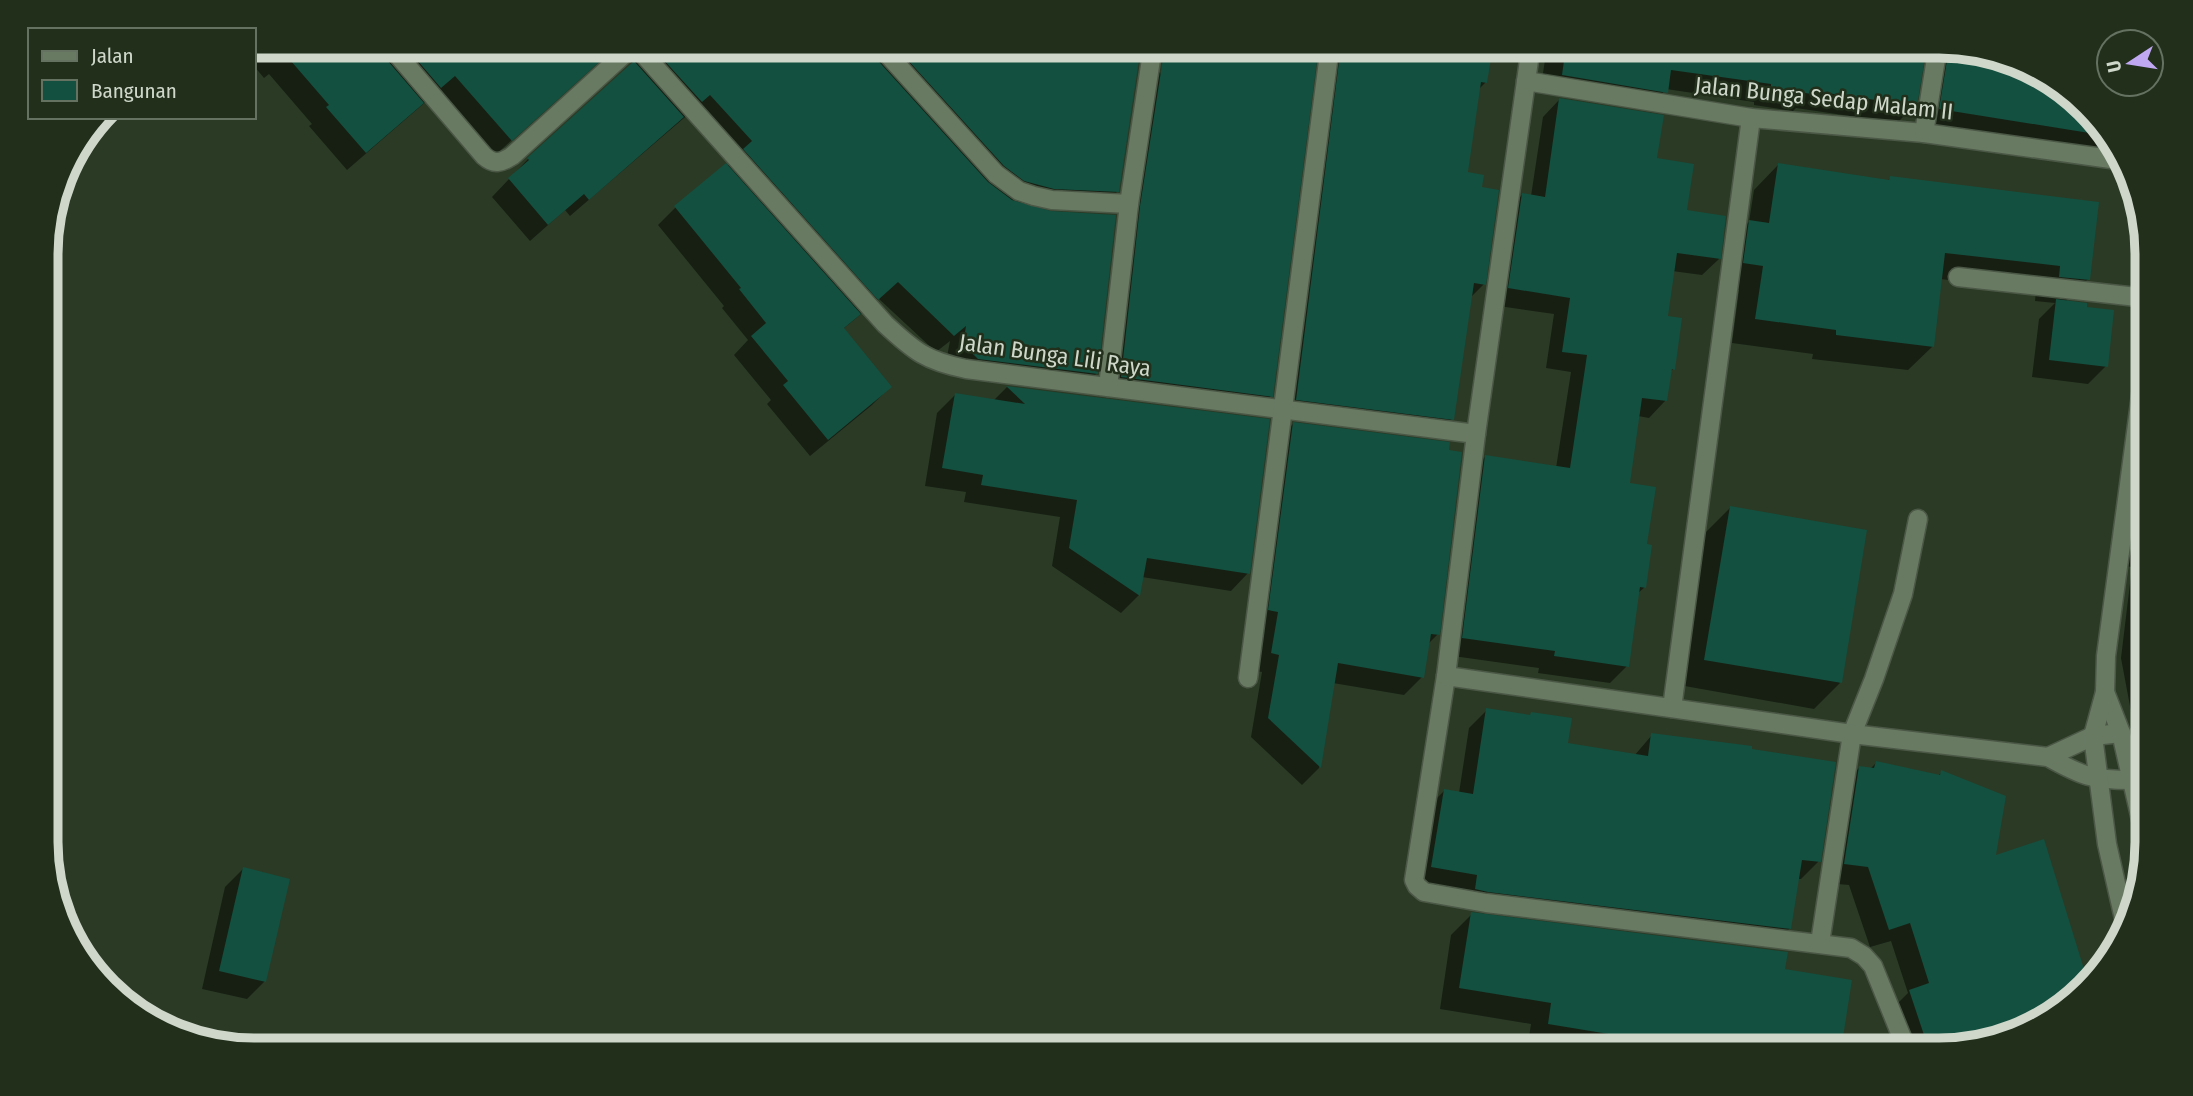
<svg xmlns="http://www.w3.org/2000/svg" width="2193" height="1096" font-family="'Fira Sans Condensed',sans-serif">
	<rect width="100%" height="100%" fill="#2b3a25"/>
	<g fill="#0007">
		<polygon points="254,46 1145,46 1139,52 1118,191 1100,209 1030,205 1096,374 1079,391 946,362 950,341 936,352 879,299 843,329 890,387 872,405 810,456 767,404 771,400 734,355 748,340 722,308 724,306 658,225 676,207 735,160 691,112 570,216 565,210 530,241 492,197 528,159 633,64 622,53 612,52 606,55 493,157 437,92 347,170 309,126 312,124 269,74 264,78 254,66"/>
		<polygon points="1166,46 1491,46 1486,82 1478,90 1466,174 1480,188 1484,284 1470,298 1452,419 1434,437 1279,417 1324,66 1319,54 1316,53 1271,396 1254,414 1104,394 1144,87 1160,72 1162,78"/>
		<polygon points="1547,46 1939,46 2031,67 2105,127 2112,146 2103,155 1922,127 1928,55 1924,53 1915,105 1897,123 1796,108 1793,111 1754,105 1754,102 1666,89 1648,110 1542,80"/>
		<polygon points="1559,100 1655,160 1685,212 1719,259 1702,275 1672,271 1666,317 1673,369 1669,373 1665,401 1649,418 1638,416 1628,484 1645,545 1645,587 1637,594 1627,666 1610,683 1538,673 1539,668 1446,655 1469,474 1485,457 1556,468 1571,372 1546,368 1554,314 1492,305 1505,212 1522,195 1531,196 1543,117"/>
		<polygon points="1778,165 1887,182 1890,178 2088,279 2065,302 2106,366 2088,384 2032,377 2039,319 2055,303 2035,301 2036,290 1940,279 1933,346 1908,370 1812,359 1813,354 1732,343 1739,290 1720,287 1725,246 1749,222 1754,190"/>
		<polygon points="1007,387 1268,421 1248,573 1231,591 1142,577 1139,595 1121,613 1052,566 1060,517 964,502 966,492 925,486 937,413 955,395 993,401"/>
		<polygon points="1293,424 1438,634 1427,645 1422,677 1404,695 1333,683 1319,768 1302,785 1251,737 1262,672 1255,671 1275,442"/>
		<polygon points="2147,498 2147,817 2133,772 2141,765 2121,658 2132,567 2125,566 2133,512"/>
		<polygon points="1730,508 1840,683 1814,709 1679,685 1704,534"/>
		<polygon points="1487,710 1566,745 1634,756 1652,735 1819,861 1801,879 1797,879 1790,928 1772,946 1469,909 1458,907 1460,892 1414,884 1426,809 1444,791 1459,793 1469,728"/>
		<polygon points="1876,763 1938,776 1942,772 1993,858 2055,1016 1952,1050 1905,1050 1891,1010 1908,993 1891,941 1870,947 1849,885 1826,883 1841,786 1859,768 1870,769"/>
		<polygon points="243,869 265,981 247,999 202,989 225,887"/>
		<polygon points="1472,914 1850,981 1839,1050 1562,1050 1528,1044 1531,1024 1440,1009 1451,935"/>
	</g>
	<g fill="#13503f">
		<polygon points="278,46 379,46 381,53 424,103 366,153 326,107 329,105"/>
		<polygon points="405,46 617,46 512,141 455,76 441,88"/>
		<polygon points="651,46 869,46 872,54 988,182 1012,200 1051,211 1116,215 1098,374 978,359 963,344 966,326 954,336 898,282 878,300 743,149 752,141 710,95 702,102"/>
		<polygon points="895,46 1141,47 1119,192 1054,189 1024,181 1004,166"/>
		<polygon points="1182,46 1319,46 1273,397 1121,377 1140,206 1164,52 1180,56"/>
		<polygon points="1341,46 1493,46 1487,83 1481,82 1468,172 1484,175 1482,187 1499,190 1486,285 1474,283 1454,420 1296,400"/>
		<polygon points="1566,46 1927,46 1917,106 1813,91 1812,94 1771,88 1771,84 1671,70 1668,93 1562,75"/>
		<polygon points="1949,48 2031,67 2105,127 2108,136 1939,109"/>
		<polygon points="634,61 684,117 589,200 584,194 548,225 508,178 529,160 527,158"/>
		<polygon points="1559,98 1664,115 1657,158 1694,164 1687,210 1726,216 1721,259 1677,253 1668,316 1682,318 1675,370 1672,369 1667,401 1642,398 1630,483 1656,487 1647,544 1652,545 1646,588 1640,587 1629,667 1554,656 1555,651 1462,638 1485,455 1570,468 1587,355 1562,352 1570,298 1508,288 1522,193 1545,197"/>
		<polygon points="726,163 861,314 844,328 892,387 828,440 783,385 788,381 751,336 766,323 739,289 741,288 674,206"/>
		<polygon points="1778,163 1889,180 1890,176 2099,202 2090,280 2059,277 2060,266 1945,253 1934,347 1836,335 1836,330 1755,319 1763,266 1743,263 1749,220 1769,223"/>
		<polygon points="2056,299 2087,303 2087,307 2114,310 2108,367 2049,360"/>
		<polygon points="1006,386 1270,419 1250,574 1147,558 1140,596 1069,548 1077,500 981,485 983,475 942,468 955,393 1025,404"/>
		<polygon points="1293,422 1450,442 1449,450 1462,452 1440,635 1431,634 1424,678 1338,663 1321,768 1268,718 1279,655 1271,653 1278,612 1268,610"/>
		<polygon points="1730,506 1867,530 1842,683 1704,660"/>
		<polygon points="1486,708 1530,715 1531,712 1572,718 1568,743 1648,756 1651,733 1752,746 1752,749 1836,762 1821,862 1802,860 1791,929 1488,892 1475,889 1477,875 1431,867 1444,789 1473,794"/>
		<polygon points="1876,761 1940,775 1941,770 2006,796 1996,855 2044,839 2087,979 2055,1016 1952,1050 1929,1050 1909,990 1929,983 1910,923 1889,930 1868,867 1844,864 1859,766 1874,768"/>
		<polygon points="243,867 290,879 266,982 219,971"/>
		<polygon points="1471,912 1788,952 1785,969 1852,980 1841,1050 1754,1050 1684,1039 1682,1050 1625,1050 1627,1037 1548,1024 1551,1003 1459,988"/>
	</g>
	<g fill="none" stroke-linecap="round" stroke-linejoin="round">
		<defs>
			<g id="service">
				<polyline points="1958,277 2146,298"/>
				<polyline points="1852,734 1874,679 1903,594 1918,519"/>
			</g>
			<g id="minor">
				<path d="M390,46L484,156C494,165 501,163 512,156L633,46"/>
				<path d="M636,46L885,324C914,351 926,361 966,369L1476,434"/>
				<polyline points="880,46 996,174 1019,191 1034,196 1052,200 1129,204"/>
				<polyline points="1531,46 1476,434 1446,676 1414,880 1417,886 1424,892 1486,903 1851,948 1864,956 1873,966 1907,1050"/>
				<polyline points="1526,81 1751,118 1924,133 2118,160"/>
				<polyline points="1924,133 1938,46"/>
				<polyline points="1108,387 1129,204 1153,46"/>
				<path d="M1446,676L1852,734L2048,757C2082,776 2092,780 2131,780"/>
				<polyline points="1248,678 1330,46"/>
				<polyline points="1672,708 1751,118"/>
				<polyline points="2048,757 2093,736 2121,733"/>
				<polyline points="1820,943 1852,734"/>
			</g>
			<g id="tertiary">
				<polyline points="2105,692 2121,733 2147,846"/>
				<polyline points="2127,932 2107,844 2093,736 2105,692 2106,656 2146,358"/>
			</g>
		</defs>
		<use href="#service" stroke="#4b5846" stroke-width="21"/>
		<use href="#minor" stroke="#4b5846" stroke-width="21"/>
		<use href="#tertiary" stroke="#4b5846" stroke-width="21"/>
		<use href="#service" stroke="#697a63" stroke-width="18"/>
		<use href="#minor" stroke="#697a63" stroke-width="18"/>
		<use href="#tertiary" stroke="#697a63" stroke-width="18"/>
	</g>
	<g text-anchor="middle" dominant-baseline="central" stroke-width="5" stroke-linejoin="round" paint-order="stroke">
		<g font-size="23" fill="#ced7ca" stroke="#212f1b">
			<text transform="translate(1824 98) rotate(6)">Jalan Bunga Sedap Malam II</text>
			<text transform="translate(1055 355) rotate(8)">Jalan Bunga Lili Raya</text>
		</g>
	</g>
	<path d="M0 0H2193V1096H0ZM254 58H1939A196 196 0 0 1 2135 254V842A196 196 0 0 1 1939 1038H254A196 196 0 0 1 58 842V254A196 196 0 0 1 254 58Z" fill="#212f1b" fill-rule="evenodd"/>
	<path fill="none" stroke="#ced7ca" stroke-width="9" d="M254 58H1939A196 196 0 0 1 2135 254V842A196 196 0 0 1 1939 1038H254A196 196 0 0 1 58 842V254A196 196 0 0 1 254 58Z"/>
	<rect x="28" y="28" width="228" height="91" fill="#212f1b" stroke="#667261" stroke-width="2"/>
	<rect x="42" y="51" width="35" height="10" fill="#697a63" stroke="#667261" stroke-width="2"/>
	<text x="91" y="63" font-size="21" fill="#ced7ca">Jalan</text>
	<rect x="42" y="80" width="35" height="21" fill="#13503f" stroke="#667261" stroke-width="2"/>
	<text x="91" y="98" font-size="21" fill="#ced7ca">Bangunan</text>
	<g transform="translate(2130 63) rotate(258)"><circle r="33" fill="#212f1b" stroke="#667261" stroke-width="2"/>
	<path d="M0-5L12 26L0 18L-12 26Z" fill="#c0a8f3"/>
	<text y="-10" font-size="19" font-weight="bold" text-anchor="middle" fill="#ced7ca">U</text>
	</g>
</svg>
